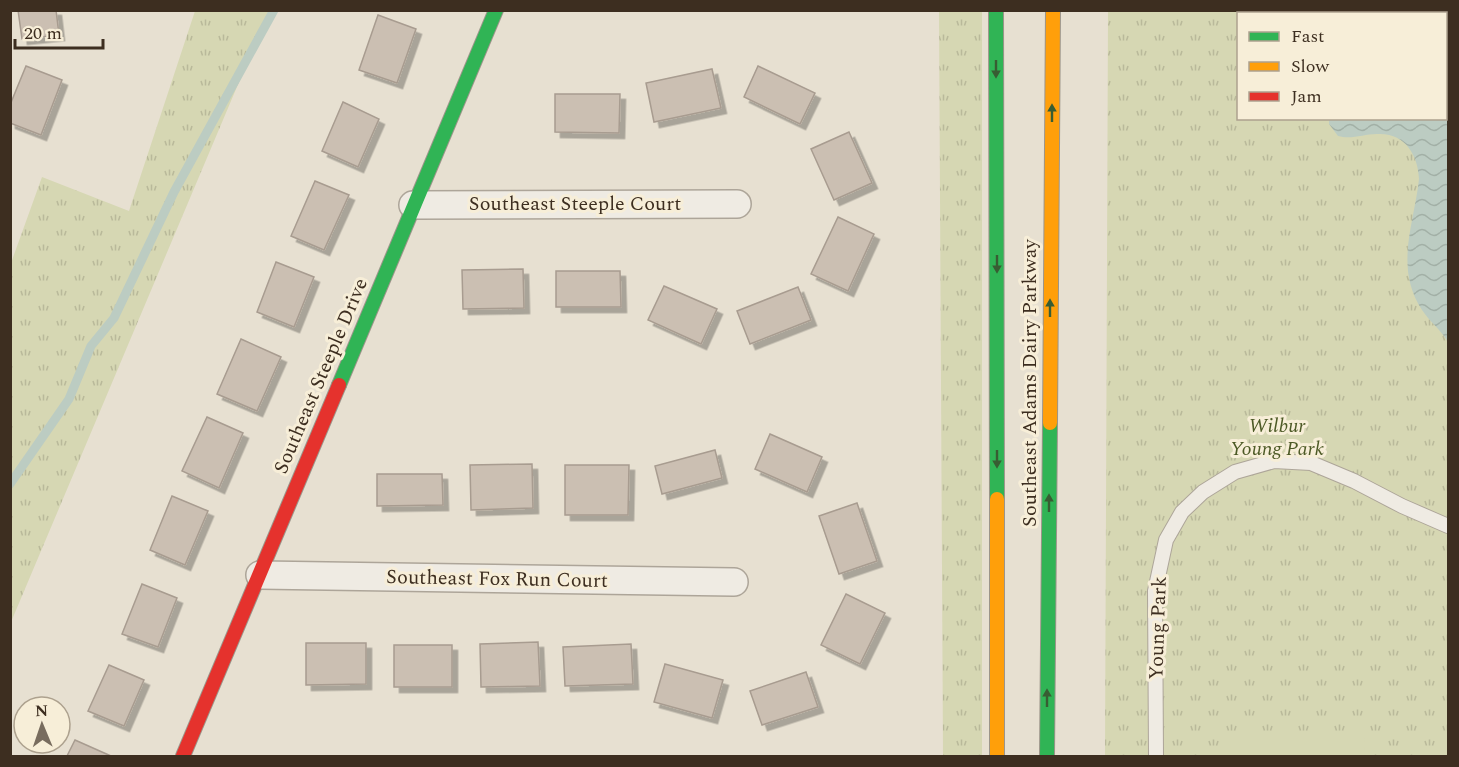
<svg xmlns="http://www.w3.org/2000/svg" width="1459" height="767" font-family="Spectral,serif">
	<defs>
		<pattern id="grass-tufts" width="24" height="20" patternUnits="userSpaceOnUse" patternTransform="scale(1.5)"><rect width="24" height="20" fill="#d6d7b3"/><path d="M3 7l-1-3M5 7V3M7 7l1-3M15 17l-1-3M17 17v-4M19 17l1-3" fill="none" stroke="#b9b99a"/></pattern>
		<pattern id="water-waves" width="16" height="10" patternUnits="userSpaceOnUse" patternTransform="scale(1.5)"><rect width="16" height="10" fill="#bcccc2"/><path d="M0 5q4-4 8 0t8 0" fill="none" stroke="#a2b0a6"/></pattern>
		<filter id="shadow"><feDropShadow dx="5.5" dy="5.5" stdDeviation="0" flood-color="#0004"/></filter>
	</defs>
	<rect width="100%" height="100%" fill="#e7e0d1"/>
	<g fill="url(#grass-tufts)" fill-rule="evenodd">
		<polygon points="195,11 269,11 11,622 11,263 42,177 129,211"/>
		<polygon points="939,11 982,11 982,756 943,756"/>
		<path d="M1108,11H1448V756H1105ZM1238,14H1446V118H1238Z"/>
	</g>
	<polygon fill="#d6d7b3" points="1226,737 1364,737 1365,756 1226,756"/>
	<path fill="url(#water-waves)" d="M1446,55H1448V342C1441,330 1430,322 1422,310C1394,267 1414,225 1419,179C1418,156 1406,134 1380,134C1365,133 1353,140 1338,136L1329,124V119L1446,118Z"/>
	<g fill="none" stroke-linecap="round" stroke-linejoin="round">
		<polyline stroke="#bcccc2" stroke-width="9" points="10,484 69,399 91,346 114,318 174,192 274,10"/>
	</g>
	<g fill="#cbbfb2" stroke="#a89c90" stroke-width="1.5" filter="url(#shadow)">
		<polygon points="18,10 56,10 59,35 22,39"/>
		<polygon points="378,15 416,29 397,83 359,70"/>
		<polygon points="26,66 62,80 41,135 10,123 10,105"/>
		<polygon points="758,66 815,93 800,124 744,97"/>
		<polygon points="712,69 721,108 654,122 646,83"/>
		<polygon points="555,94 620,94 619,133 555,132"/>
		<polygon points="343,102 379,119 358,167 322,151"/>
		<polygon points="849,132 872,183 834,200 811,149"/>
		<polygon points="315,181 349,195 324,250 291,236"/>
		<polygon points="838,217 874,234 848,291 811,274"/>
		<polygon points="276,262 314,277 294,327 257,312"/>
		<polygon points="523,269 524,308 463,309 462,270"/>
		<polygon points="556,271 620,271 621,307 556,307"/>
		<polygon points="664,286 717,309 701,344 648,320"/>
		<polygon points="798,287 811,320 750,344 737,311"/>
		<polygon points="241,339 281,357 257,411 217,394"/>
		<polygon points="207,417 243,433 219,488 182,471"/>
		<polygon points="770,434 822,457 807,492 755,469"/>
		<polygon points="715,450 722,478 662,494 655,466"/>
		<polygon points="532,464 533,508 471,510 470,465"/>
		<polygon points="565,465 629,465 628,515 565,515"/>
		<polygon points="377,474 442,474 443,505 377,506"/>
		<polygon points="172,496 208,511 185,565 150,550"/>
		<polygon points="857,503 877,561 839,574 819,516"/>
		<polygon points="142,584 177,598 158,647 122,634"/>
		<polygon points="846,594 885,613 860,664 821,645"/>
		<polygon points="538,642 540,686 481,687 480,644"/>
		<polygon points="306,643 366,643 366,684 306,685"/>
		<polygon points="631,644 633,684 565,686 563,647"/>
		<rect x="394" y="645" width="58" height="42"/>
		<polygon points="665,664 723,680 712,718 654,702"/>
		<polygon points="109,665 144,680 124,726 88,711"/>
		<polygon points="806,672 818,707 762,725 750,691"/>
		<polygon points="75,740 111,756 67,756"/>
	</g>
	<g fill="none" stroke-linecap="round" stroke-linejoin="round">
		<defs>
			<polyline id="lane" points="1156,756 1155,591 1166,540 1182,512 1203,492 1235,472 1274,461 1311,463 1354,481 1402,506 1448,526"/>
			<g id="street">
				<polyline points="413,205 737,204"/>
				<polyline points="260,575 734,582"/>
			</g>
			<g id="fast">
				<polyline points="996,10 997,499"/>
				<polyline points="339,385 496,10"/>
				<polyline points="1047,756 1050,423"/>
			</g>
			<g id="slow">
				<polyline points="1050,423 1053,10"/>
				<polyline points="997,499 997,756"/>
			</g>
			<polyline id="jam" points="183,756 339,385"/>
		</defs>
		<use href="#lane" stroke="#ada599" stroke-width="16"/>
		<use href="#street" stroke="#ada599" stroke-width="30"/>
		<use href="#fast" stroke="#9c958a" stroke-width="16"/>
		<use href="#slow" stroke="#9c958a" stroke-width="16"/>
		<use href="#jam" stroke="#9c958a" stroke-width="16"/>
		<use href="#lane" stroke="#efebe3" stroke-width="14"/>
		<use href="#street" stroke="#efebe3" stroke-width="27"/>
		<use href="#fast" stroke="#30b455" stroke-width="14"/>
		<use href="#slow" stroke="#ff9f0a" stroke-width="14"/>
		<use href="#jam" stroke="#e5322d" stroke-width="14"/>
	</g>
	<defs><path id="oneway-solid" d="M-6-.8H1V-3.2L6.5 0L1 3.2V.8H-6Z" transform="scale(1.5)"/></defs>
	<g fill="#385d33">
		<use href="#oneway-solid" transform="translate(996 69) rotate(90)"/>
		<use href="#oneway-solid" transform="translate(1052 113) rotate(-90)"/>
		<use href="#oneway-solid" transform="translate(997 264) rotate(90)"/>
		<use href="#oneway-solid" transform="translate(1050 308) rotate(-90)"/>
		<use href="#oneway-solid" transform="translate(997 459) rotate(90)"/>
		<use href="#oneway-solid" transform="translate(1049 503) rotate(-90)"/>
		<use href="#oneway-solid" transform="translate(1047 698) rotate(-90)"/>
	</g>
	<g text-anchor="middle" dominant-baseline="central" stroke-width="6" stroke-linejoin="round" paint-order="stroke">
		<g font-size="20" fill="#3d2e20" stroke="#f7eed8">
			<text x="575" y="204">Southeast Steeple Court</text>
			<text transform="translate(321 376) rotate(-67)">Southeast Steeple Drive</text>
			<text transform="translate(1030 383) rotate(-90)">Southeast Adams Dairy Parkway</text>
			<text transform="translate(497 579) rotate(1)">Southeast Fox Run Court</text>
			<text transform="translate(1158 628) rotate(-88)">Young Park</text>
		</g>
		<g font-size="20" font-style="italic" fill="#4d5a26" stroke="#f7eed8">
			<text x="1277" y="426">Wilbur<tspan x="1277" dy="23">Young Park</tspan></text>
		</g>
	</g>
	<rect width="1459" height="767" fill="none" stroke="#3d2e20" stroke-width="24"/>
	<rect x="1237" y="12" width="210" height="108" fill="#f7eed8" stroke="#ada18e" stroke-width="1.5"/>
	<rect x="1249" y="32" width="30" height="9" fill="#30b455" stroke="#ada18e" stroke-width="1.5"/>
	<text x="1291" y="42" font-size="18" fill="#3d2e20">Fast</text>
	<rect x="1249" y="62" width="30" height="9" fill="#ff9f0a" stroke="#ada18e" stroke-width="1.5"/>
	<text x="1291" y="72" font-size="18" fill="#3d2e20">Slow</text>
	<rect x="1249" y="92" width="30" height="9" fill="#e5322d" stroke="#ada18e" stroke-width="1.5"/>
	<text x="1291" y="102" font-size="18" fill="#3d2e20">Jam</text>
	<g transform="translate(42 725) rotate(358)"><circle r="28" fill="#f7eed8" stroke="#ada18e" stroke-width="1.5"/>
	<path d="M0-4.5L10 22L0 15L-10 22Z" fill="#786c5e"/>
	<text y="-9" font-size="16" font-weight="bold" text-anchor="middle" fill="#3d2e20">N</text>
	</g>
	<path d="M15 39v9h88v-9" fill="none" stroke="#3d2e20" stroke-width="3"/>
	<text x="24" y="39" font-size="18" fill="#3d2e20" stroke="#f7eed8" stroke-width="4.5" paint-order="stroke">20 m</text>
</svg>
